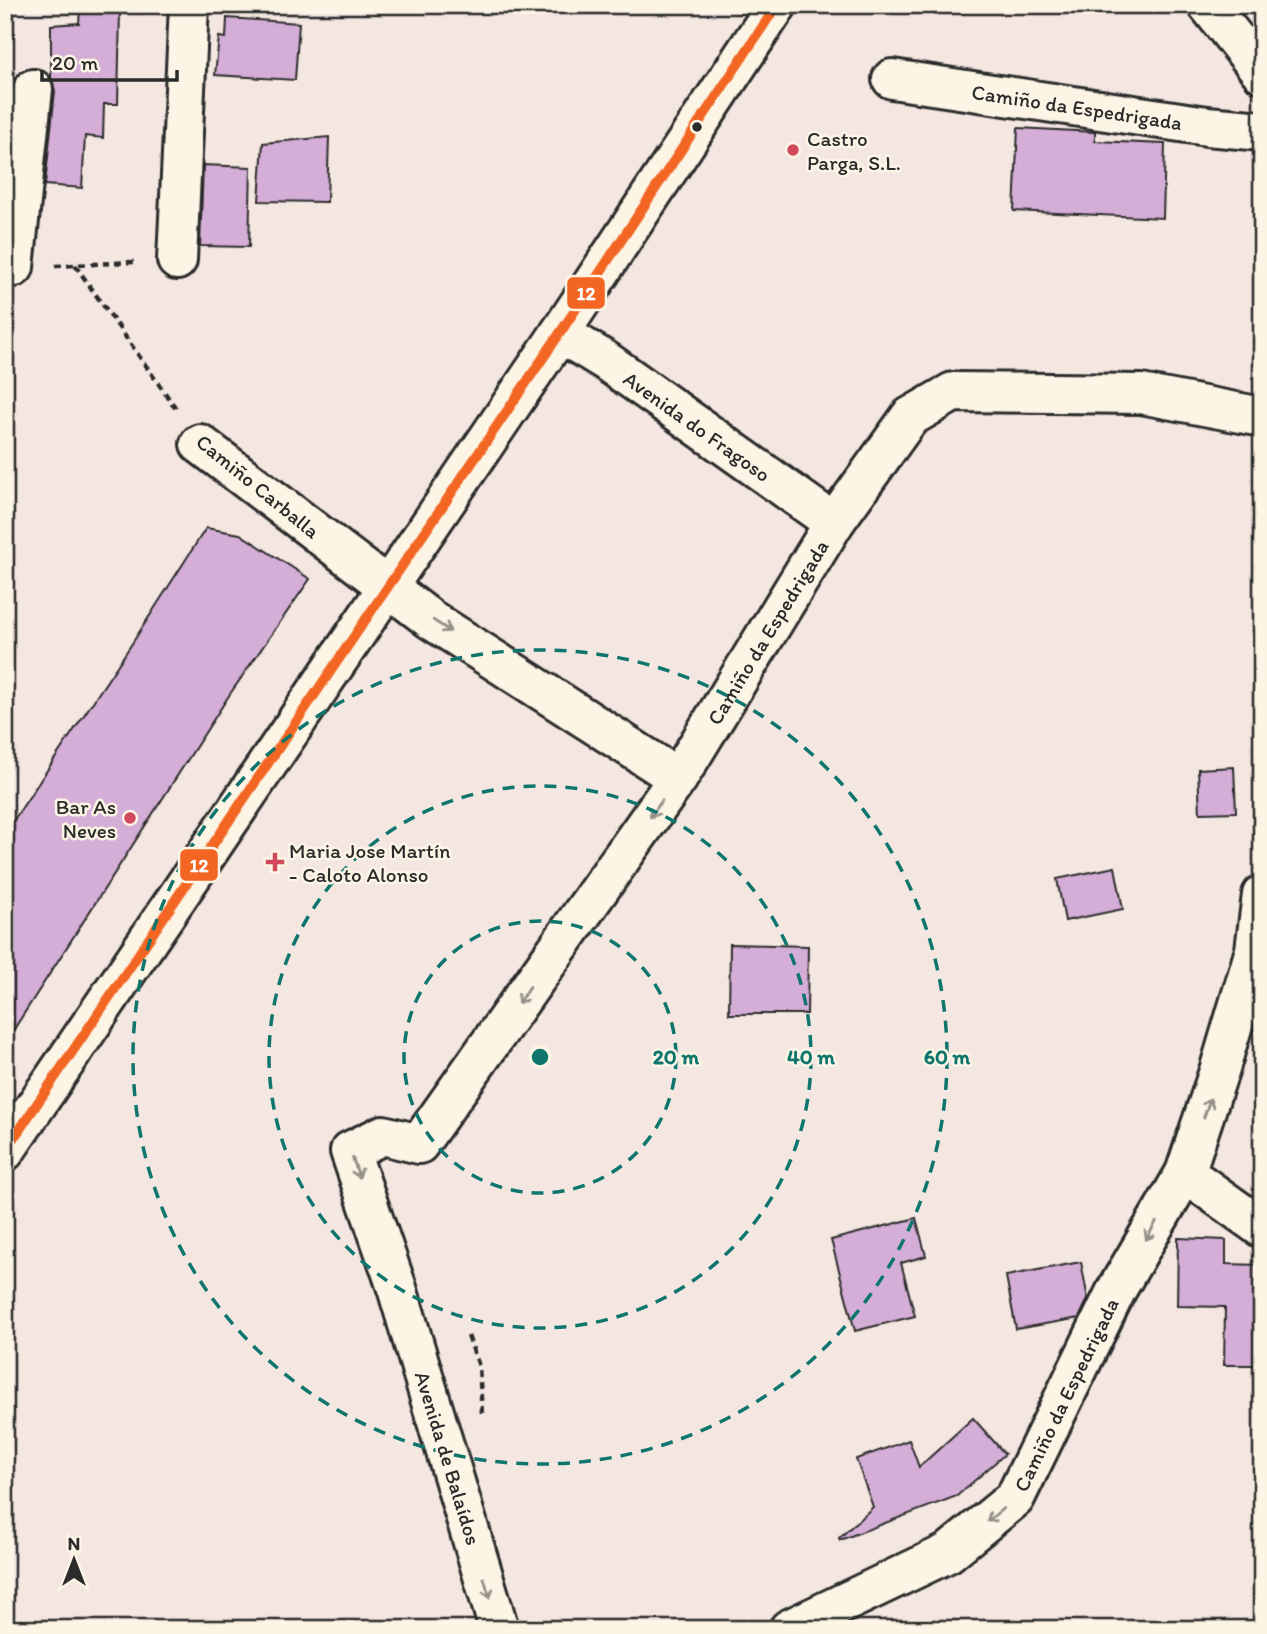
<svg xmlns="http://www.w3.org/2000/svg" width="1267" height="1634" font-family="Itim,sans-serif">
	<rect width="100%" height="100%" fill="#f4e7e2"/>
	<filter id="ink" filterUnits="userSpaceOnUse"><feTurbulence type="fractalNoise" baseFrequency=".0143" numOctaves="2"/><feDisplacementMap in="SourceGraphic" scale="14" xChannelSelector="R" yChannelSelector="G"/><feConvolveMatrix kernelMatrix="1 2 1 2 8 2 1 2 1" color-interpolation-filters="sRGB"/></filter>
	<g filter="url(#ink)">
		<g fill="#d4aed7" stroke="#2b2b2b" stroke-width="2">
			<polygon points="80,10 120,10 118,104 104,104 103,138 85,136 82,188 45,185 55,91 51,78 51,25 79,23"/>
			<polygon points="227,18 299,23 295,80 215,75 219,37 226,38"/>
			<polygon points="1018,128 1095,132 1095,141 1165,144 1163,218 1014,211"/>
			<polygon points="329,137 327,202 259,201 263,143"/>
			<polygon points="203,165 251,167 249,247 200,246"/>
			<polygon points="206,528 240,534 310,579 230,694 5,1043 5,833 131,645"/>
			<polygon points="1234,767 1236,812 1200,813 1198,769"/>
			<polygon points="1115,867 1123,909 1065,921 1057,879"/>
			<polygon points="730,944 808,946 807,1014 729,1014"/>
			<polygon points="916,1218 926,1256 901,1263 915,1316 855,1331 831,1240"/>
			<polygon points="1178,1238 1226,1240 1226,1264 1262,1265 1262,1365 1224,1365 1225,1307 1177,1306"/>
			<polygon points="1081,1262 1088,1299 1079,1318 1016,1329 1006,1276"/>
			<polygon points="973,1418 1005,1454 957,1496 840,1540 839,1538 873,1507 856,1459 909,1440 919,1467"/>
		</g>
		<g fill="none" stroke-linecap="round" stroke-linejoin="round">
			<defs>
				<g id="minor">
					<polyline points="1208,5 1262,73"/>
					<path id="s1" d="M892,79L1207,126L1262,131"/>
					<polyline points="177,260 189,5"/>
					<polyline points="5,267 14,267 33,89"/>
					<path id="s2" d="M560,333L606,361L834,523"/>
					<polyline points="200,444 430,619 678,778"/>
					<polyline points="1185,1173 1262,1228"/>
					<path id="s3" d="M499,1629L397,1288L350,1151L383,1135L419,1144L678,778L834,523L910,417L953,392L1141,394L1262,417"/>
					<path id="s4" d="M789,1629L948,1553L1015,1498L1117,1289L1185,1173L1220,1068L1255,950L1262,895"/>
				</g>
				<polyline id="secondary" points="5,1151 560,333 777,5"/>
			</defs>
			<use href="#minor" stroke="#2b2b2b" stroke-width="44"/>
			<use href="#secondary" stroke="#2b2b2b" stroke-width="44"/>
			<g stroke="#2b2b2b" stroke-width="4.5" stroke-dasharray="7 5" stroke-linecap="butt">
				<polyline points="75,265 177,410"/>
				<polyline points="55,266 134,262"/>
				<polyline points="468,1336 479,1366 482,1414"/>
			</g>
			<use href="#minor" stroke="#fcf5e5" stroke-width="38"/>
			<use href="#secondary" stroke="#fcf5e5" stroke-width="38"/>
			<defs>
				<polyline id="bus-1" points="5,1151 560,333 777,5"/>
			</defs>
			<use href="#bus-1" stroke="#fcf5e5" stroke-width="16"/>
			<use href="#bus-1" stroke="#f26522" stroke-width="10"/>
		</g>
		<defs><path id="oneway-shaft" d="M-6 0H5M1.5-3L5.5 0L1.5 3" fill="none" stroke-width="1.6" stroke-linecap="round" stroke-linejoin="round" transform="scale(1.75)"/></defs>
		<g stroke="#949088">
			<use href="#oneway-shaft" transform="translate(442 626) rotate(33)"/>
			<use href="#oneway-shaft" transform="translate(656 809) rotate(125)"/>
			<use href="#oneway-shaft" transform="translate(524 995) rotate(125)"/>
			<use href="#oneway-shaft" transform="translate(1207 1108) rotate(-71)"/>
			<use href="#oneway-shaft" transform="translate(356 1168) rotate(71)"/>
			<use href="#oneway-shaft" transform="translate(1151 1231) rotate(120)"/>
			<use href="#oneway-shaft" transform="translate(995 1515) rotate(141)"/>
			<use href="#oneway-shaft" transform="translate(487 1588) rotate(73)"/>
		</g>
	</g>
	<g fill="none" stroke="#0f766e" stroke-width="3.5" stroke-dasharray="12 9">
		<circle cx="540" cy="1057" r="136"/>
		<circle cx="540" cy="1057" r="271"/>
		<circle cx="540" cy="1057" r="407"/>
	</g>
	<circle fill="#2b2b2b" stroke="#fcf5e5" stroke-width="2.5" cx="697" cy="127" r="6"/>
	<g fill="#d1495b" stroke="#fcf5e5" stroke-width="2.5">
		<circle cx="793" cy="150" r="7"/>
		<circle cx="130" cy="818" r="7"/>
		<path d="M271.5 851.5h7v7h7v7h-7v7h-7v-7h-7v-7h7z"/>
	</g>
	<g text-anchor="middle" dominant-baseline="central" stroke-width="5" stroke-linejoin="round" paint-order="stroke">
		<g font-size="21" fill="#2b2b2b" stroke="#fcf5e5">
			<text stroke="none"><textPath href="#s1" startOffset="187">Camiño da Espedrigada</textPath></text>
			<text stroke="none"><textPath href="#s2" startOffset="166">Avenida do Fragoso</textPath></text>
			<text transform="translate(258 486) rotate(39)">Camiño Carballa</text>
			<text stroke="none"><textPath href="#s3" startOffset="1194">Camiño da Espedrigada</textPath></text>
			<text stroke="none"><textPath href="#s4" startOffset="378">Camiño da Espedrigada</textPath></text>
			<text transform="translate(448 1458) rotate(73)">Avenida de Balaídos</text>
		</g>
		<g font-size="21" fill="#2b2b2b" stroke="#fcf5e5" text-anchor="start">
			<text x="807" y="138">Castro<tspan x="807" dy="24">Parga, S.L.</tspan></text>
			<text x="116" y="806" text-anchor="end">Bar As<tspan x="116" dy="24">Neves</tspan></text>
			<text x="289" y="850">Maria Jose Martín<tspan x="289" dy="24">- Caloto Alonso</tspan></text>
		</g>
	</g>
	<circle cx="540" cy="1057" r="10" fill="#0f766e" stroke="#fcf5e5" stroke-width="3.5"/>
	<g font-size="21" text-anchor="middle" font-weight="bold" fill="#0f766e" stroke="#fcf5e5" stroke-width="5" stroke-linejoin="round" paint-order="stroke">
		<text x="676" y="1064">20 m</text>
		<text x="811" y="1064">40 m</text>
		<text x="947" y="1064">60 m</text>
	</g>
	<g stroke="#fcf5e5" stroke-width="2.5">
		<rect x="566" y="276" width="40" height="34" rx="7" fill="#f26522"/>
		<rect x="179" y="848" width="40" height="34" rx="7" fill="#f26522"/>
	</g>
	<g font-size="19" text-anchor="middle" font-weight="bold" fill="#fff">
		<text x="586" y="300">12</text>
		<text x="199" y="872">12</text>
	</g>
	<rect width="1267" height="1634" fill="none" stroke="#fcf5e5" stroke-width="28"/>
	<rect x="14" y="14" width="1239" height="1606" fill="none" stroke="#2b2b2b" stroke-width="2.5" filter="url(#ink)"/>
	<g transform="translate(74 1560)" stroke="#fcf5e5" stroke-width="5" paint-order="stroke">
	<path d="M0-5L12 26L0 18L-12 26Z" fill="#2b2b2b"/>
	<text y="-10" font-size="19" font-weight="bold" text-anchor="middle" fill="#2b2b2b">N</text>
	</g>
	<path d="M42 70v10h135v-10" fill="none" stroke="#2b2b2b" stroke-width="3.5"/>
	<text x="52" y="70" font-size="21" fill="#2b2b2b" stroke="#fcf5e5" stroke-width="5" paint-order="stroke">20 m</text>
</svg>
